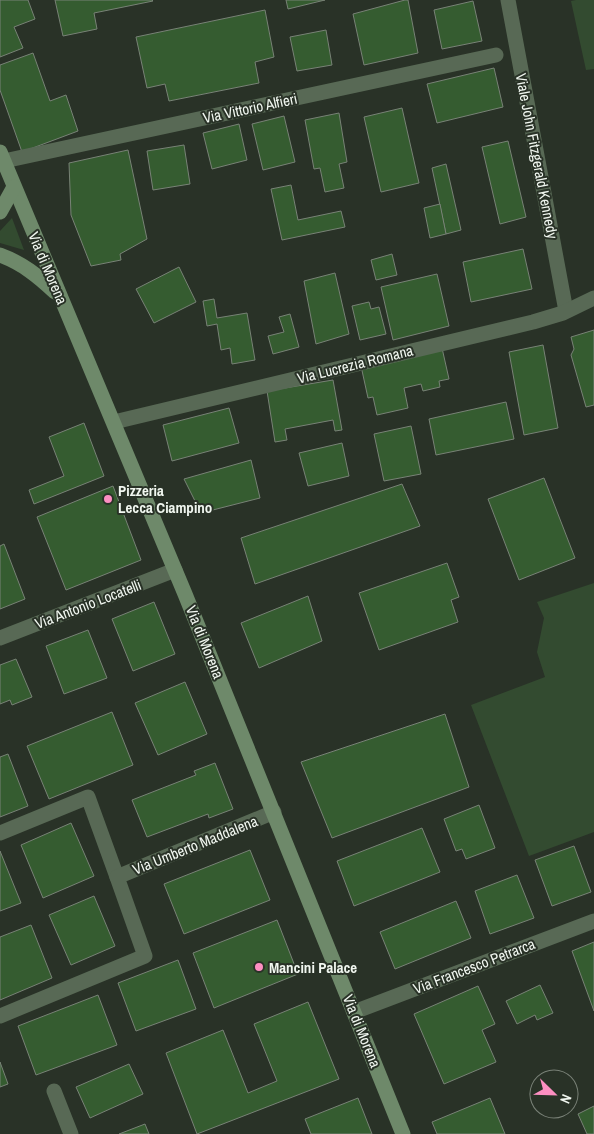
<svg xmlns="http://www.w3.org/2000/svg" width="594" height="1134" font-family="'Archivo Narrow',sans-serif">
	<rect width="100%" height="100%" fill="#293227"/>
	<g fill="#334b30">
		<polygon points="576,0 594,0 594,69 586,70 571,1"/>
		<polygon points="12,218 24,250 0,243 0,231"/>
		<polygon points="594,583 594,832 529,856 471,705 545,677 537,652 544,618 537,602"/>
	</g>
	<g fill="#355c30" stroke="#788276">
		<polygon points="0,0 28,0 35,19 14,27 23,48 0,57"/>
		<polygon points="55,0 152,0 153,1 94,13 97,29 63,36"/>
		<polygon points="286,0 325,0 288,9"/>
		<polygon points="405,0 408,0 418,53 364,65 353,14"/>
		<polygon points="473,1 482,41 442,49 434,10"/>
		<polygon points="265,10 274,57 255,62 259,83 169,101 165,84 147,88 136,37"/>
		<polygon points="326,30 332,65 297,71 290,37"/>
		<polygon points="33,53 50,101 66,95 78,131 22,152 0,90 0,65"/>
		<polygon points="494,68 503,107 437,123 427,84"/>
		<polygon points="402,108 419,183 381,192 364,117"/>
		<polygon points="339,113 347,162 339,164 344,188 325,192 320,168 314,169 305,120"/>
		<polygon points="284,116 295,162 263,170 252,124"/>
		<polygon points="239,124 247,160 212,169 203,133"/>
		<polygon points="508,141 526,217 500,224 482,147"/>
		<polygon points="184,145 190,184 153,190 147,151"/>
		<polygon points="128,150 147,239 120,254 121,260 91,266 71,215 69,163"/>
		<polygon points="446,164 461,230 446,234 432,168"/>
		<polygon points="291,185 298,220 341,211 345,227 282,240 271,189"/>
		<polygon points="440,204 446,234 430,238 424,208"/>
		<polygon points="523,249 532,289 471,302 463,262"/>
		<polygon points="392,254 397,275 376,280 371,260"/>
		<polygon points="179,267 196,302 154,323 136,289"/>
		<polygon points="335,273 349,334 316,344 304,281"/>
		<polygon points="437,274 449,326 393,340 381,287"/>
		<polygon points="214,299 217,318 247,313 255,360 232,364 230,348 221,350 217,324 207,326 203,301"/>
		<polygon points="369,302 371,309 379,307 386,334 360,340 352,306"/>
		<polygon points="290,314 299,347 273,354 268,336 284,332 279,317"/>
		<polygon points="594,330 594,405 586,407 571,355 574,349 571,337"/>
		<polygon points="543,345 558,428 524,435 509,352"/>
		<polygon points="442,348 449,379 439,381 440,387 423,391 421,384 404,388 408,408 377,415 373,397 368,398 361,366"/>
		<polygon points="333,380 342,430 335,431 333,420 285,429 287,440 275,442 267,391"/>
		<polygon points="506,402 514,439 436,455 429,419"/>
		<polygon points="229,408 239,443 172,461 163,425"/>
		<polygon points="84,423 104,476 34,504 29,490 64,476 49,437"/>
		<polygon points="411,426 421,474 384,481 374,434"/>
		<polygon points="342,443 349,476 308,486 299,453"/>
		<polygon points="251,460 260,498 201,513 184,479"/>
		<polygon points="544,478 575,558 519,580 488,499"/>
		<polygon points="402,484 420,526 255,584 241,538"/>
		<polygon points="113,486 141,560 66,590 37,517"/>
		<polygon points="4,544 25,599 0,609 0,546"/>
		<polygon points="447,563 459,597 451,600 458,622 379,650 359,593"/>
		<polygon points="308,596 322,641 259,668 241,623"/>
		<polygon points="154,602 175,654 133,671 112,619"/>
		<polygon points="88,630 107,678 64,694 46,646"/>
		<polygon points="16,659 32,697 12,705 10,700 0,704 0,665"/>
		<polygon points="185,682 207,734 158,755 135,703"/>
		<polygon points="112,712 133,765 49,799 27,746"/>
		<polygon points="445,714 469,787 332,838 301,762"/>
		<polygon points="8,754 28,806 0,817 0,757"/>
		<polygon points="215,763 233,809 209,818 208,814 147,837 132,800 196,775 194,771"/>
		<polygon points="479,805 495,848 466,859 462,849 456,851 444,819"/>
		<polygon points="71,823 94,876 43,898 21,845"/>
		<polygon points="422,828 440,872 354,906 337,861"/>
		<polygon points="574,846 591,892 552,906 535,860"/>
		<polygon points="250,850 270,900 184,934 164,884"/>
		<polygon points="0,851 21,903 0,911"/>
		<polygon points="517,875 534,918 490,934 475,891"/>
		<polygon points="94,896 115,946 71,965 49,915"/>
		<polygon points="456,901 471,938 395,969 380,932"/>
		<polygon points="277,920 298,974 214,1008 193,953"/>
		<polygon points="31,925 52,978 0,1000 0,937"/>
		<polygon points="594,942 594,1011 572,951"/>
		<polygon points="178,960 196,1009 136,1031 118,983"/>
		<polygon points="540,985 553,1013 537,1020 535,1015 517,1024 506,1001"/>
		<polygon points="478,986 495,1024 482,1030 496,1062 444,1084 414,1014"/>
		<polygon points="98,995 117,1045 36,1075 18,1026"/>
		<polygon points="308,1002 339,1079 197,1134 166,1053 223,1030 248,1093 277,1081 254,1024"/>
		<polygon points="0,1062 8,1084 0,1087"/>
		<polygon points="129,1064 143,1094 90,1118 76,1087"/>
		<polygon points="358,1098 372,1134 311,1134 305,1119"/>
		<polygon points="490,1098 505,1134 437,1134 432,1122"/>
		<polygon points="594,1106 594,1134 587,1134 578,1114"/>
		<polygon points="145,1124 149,1134 119,1134"/>
	</g>
	<g fill="none" stroke-linecap="round" stroke-linejoin="round">
		<g stroke="#586955" stroke-width="15">
			<polyline points="508,0 566,311"/>
			<polyline points="4,161 496,55"/>
			<polyline points="114,422 533,322 563,313 594,298"/>
			<polyline points="0,638 175,570"/>
			<polyline points="0,833 88,797 117,877"/>
			<polyline points="354,1012 594,921"/>
			<polyline points="0,1016 145,956 117,877 274,812"/>
			<polyline points="54,1091 71,1134"/>
		</g>
		<g stroke="#6e896a" stroke-width="15">
			<polyline points="0,152 185,594 403,1134"/>
			<polyline points="0,212 14,187"/>
			<path d="M0,255C22,263 38,276 55,292"/>
		</g>
	</g>
	<g fill="#fc8fc1" stroke="#293227" stroke-width="2">
		<circle cx="108" cy="499" r="5"/>
		<circle cx="259" cy="967" r="5"/>
	</g>
	<g text-anchor="middle" dominant-baseline="central" stroke-width="4" stroke-linejoin="round" paint-order="stroke">
		<g font-size="15" fill="#f1f7f0" stroke="#293227">
			<text transform="translate(250 108) rotate(-12)">Via Vittorio Alfieri</text>
			<text transform="translate(537 156) rotate(79)">Viale John Fitzgerald Kennedy</text>
			<text transform="translate(48 268) rotate(67)">Via di Morena</text>
			<text transform="translate(355 364) rotate(-14)">Via Lucrezia Romana</text>
			<text transform="translate(88 604) rotate(-21)">Via Antonio Locatelli</text>
			<text transform="translate(205 642) rotate(68)">Via di Morena</text>
			<text transform="translate(195 845) rotate(-22)">Via Umberto Maddalena</text>
			<text transform="translate(474 966) rotate(-21)">Via Francesco Petrarca</text>
			<text transform="translate(362 1031) rotate(68)">Via di Morena</text>
		</g>
		<g font-size="15" font-weight="bold" fill="#f1f7f0" stroke="#293227" text-anchor="start">
			<text x="118" y="490">Pizzeria<tspan x="118" dy="17">Lecca Ciampino</tspan></text>
			<text x="269" y="967">Mancini Palace</text>
		</g>
	</g>
	<g transform="translate(554 1094) rotate(113)"><circle r="24" fill="#293227" stroke="#798177"/>
	<path d="M0-4L9 19L0 12L-9 19Z" fill="#fc8fc1"/>
	<text y="-8" font-size="14" font-weight="bold" text-anchor="middle" fill="#f1f7f0">N</text>
	</g>
</svg>
